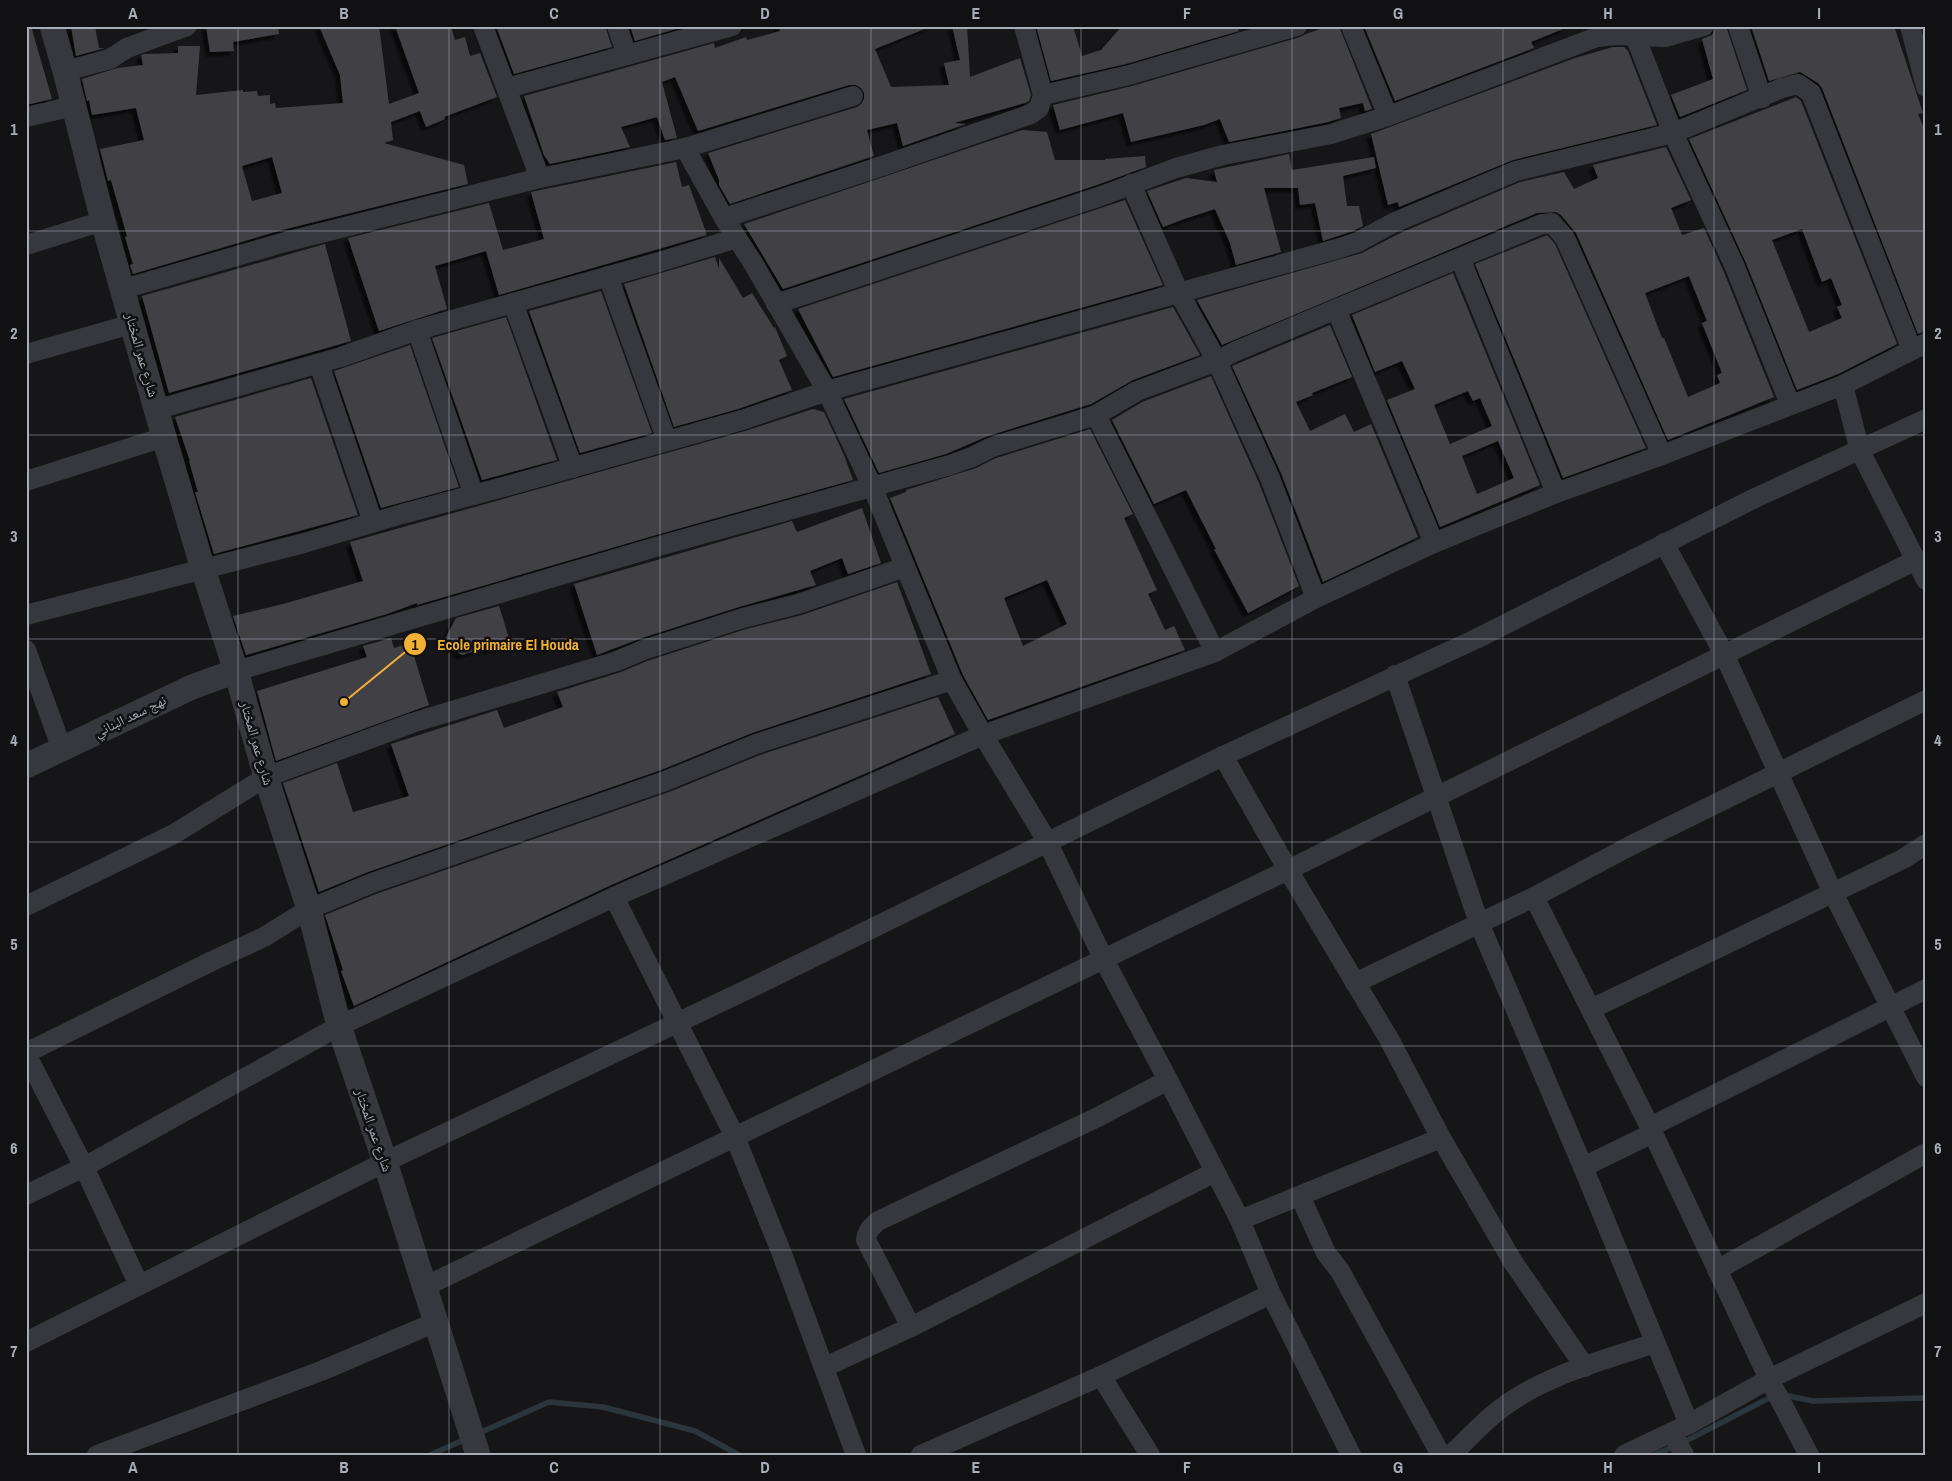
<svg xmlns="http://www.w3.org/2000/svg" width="1952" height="1481" font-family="'Archivo Narrow','Noto Naskh Arabic',sans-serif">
	<defs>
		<filter id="shadow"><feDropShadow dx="-4.5" dy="4.5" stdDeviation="1" flood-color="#0009"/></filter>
	</defs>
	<rect width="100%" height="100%" fill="#161618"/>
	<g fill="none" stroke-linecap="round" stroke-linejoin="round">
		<g stroke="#2c353c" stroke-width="5.5">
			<polyline points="1784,1395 1813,1401 1926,1398"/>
			<polyline points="477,1434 549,1402 603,1407 695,1431 739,1455"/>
			<polyline points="430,1455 466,1439"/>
			<polyline points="1654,1455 1678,1445 1775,1395"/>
		</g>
	</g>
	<g fill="#404145" fill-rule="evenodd" filter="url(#shadow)">
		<polygon points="26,26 31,26 52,99 26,105"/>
		<polygon points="71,26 95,26 99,48 105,48 76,56"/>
		<polygon points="206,26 278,26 279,34 233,42 234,51 210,52"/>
		<path d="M319,26H379L389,104L419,93L395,26H451L455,40L465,37L470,56L480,53L497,97L444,117L445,119L426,127L420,111L391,122L393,140L384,143L464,165L468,184L282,230L133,274L130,265L133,264L125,237L127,236L111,180L108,181L100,149L144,140L136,108L92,115L89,100L87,101L82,79L117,68L143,65L141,55L144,54L178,53V46H200L196,95L243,90V92L257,91L258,96L270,95V104L275,103L276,108L343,103L340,75ZM272,157L282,193L252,201L242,166Z"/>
		<polygon points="496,26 605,26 612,47 514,74"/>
		<polygon points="630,26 686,26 635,41"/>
		<polygon points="778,26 932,26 875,49 891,87 949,85 944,63 960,60 952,26 967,26 970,77 1020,58 1031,95 1029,101 1025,103 954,123 966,124 903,146 897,123 867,130 874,156 730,204 719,185 719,180 708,153 857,107 861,104 864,99 864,93 861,88 856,85 849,85 698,131 675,77 662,82 677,138 665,140 657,117 621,127 630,147 550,164 544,155 524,96 714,43 715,48 746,37 747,40 780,31"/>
		<polygon points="1036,26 1073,26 1082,56 1101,50 1122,26 1237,26 1239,31 1126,64 1051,81"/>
		<polygon points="1329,26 1339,26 1372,109 1365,111 1363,103 1339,108 1341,118 1328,122 1229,142 1220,119 1204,125 1131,142 1123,113 1060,130 1053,105 1132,86 1300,37 1306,34"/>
		<polygon points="1364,26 1567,26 1568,27 1531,42 1534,48 1395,101"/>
		<polygon points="1716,26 1726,26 1747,90 1680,117 1671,95 1713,79 1702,39 1712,35"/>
		<polygon points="1751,26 1894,26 1923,113 1918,114 1926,133 1926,331 1918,334 1822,88 1818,83 1800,72 1769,81"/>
		<polygon points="1613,47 1624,47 1628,51 1657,125 1513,160 1399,207 1398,202 1388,205 1371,134 1575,58"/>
		<path d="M1796,97L1801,101L1897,344L1838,374L1797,390L1746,263L1689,139ZM1802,229L1822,282L1831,278L1842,305L1837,307L1842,318L1809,332L1772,240Z"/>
		<polygon points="1022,130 1047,132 1055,160 1105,160 1105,159 1145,156 1146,167 1097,185 783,289 744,224"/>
		<path d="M1666,147L1691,200L1671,208L1682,235L1704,228L1724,272L1774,397L1668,440L1576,233L1561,215L1556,212L1537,213L1222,345L1197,300L1362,253L1398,234L1520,182L1564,172L1574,189L1598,178L1593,165ZM1689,276L1707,321L1702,323L1722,373L1717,375L1720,383L1688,397L1664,338H1662L1645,293Z"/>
		<polygon points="1289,154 1292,170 1374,157 1376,168 1343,176 1347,206 1359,206 1363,226 1353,231 1323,241 1315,203 1300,205 1298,188 1264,188 1281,252 1236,265 1230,243 1215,209 1184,219 1163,227 1147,191 1186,178 1217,182 1214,170"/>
		<polygon points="676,162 682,187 689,185 707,235 499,295 486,251 435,266 447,309 379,331 348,238 489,203 503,250 544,239 531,192"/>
		<polygon points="1125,200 1163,285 833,377 798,309"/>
		<polygon points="1547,235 1555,244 1646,448 1563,478 1475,264"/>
		<polygon points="325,244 351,341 169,393 142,296"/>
		<polygon points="715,257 719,269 719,258 743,298 752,293 774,328 775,327 787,356 779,360 792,390 738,409 674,427 624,284"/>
		<path d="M1453,273L1540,485L1440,527L1387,400L1415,389L1402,361L1375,372L1352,315ZM1468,391L1473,401L1480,398L1492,426L1450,444L1434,405ZM1498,441L1514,478L1477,494L1462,456Z"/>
		<polygon points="601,291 652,433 580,453 529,311"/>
		<polygon points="1173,307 1200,355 1133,380 1091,404 988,436 946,454 879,473 844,399"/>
		<polygon points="506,317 557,460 482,480 432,338"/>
		<polygon points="1330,325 1352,377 1312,393 1313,395 1296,402 1310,431 1345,414 1354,432 1371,424 1418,537 1323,582 1281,473 1232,366"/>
		<polygon points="410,345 459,487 381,508 334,371"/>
		<polygon points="1211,376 1259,483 1299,586 1248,613 1214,549 1216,549 1186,490 1154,504 1112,420 1142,402"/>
		<polygon points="311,378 358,515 214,554 195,492 198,492 189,461 190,461 175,417"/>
		<polygon points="813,409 824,412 844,455 853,480 656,535 417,605 417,603 387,614 246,655 233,616 283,604 363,581 350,542 745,431"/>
		<path d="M1090,429L1133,514L1124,518L1157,590L1148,594L1165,630L1174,626L1185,650L988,720L963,675L890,498L906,492V490L976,468L996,458ZM1047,580L1067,624L1023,646L1004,598Z"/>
		<polygon points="862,508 881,563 848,574 842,558 810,571 816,585 739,607 639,639 597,655 574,584 792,521 797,532"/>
		<polygon points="897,582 931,674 752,733 661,770 368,872 319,892 283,783 337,763 353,812 409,796 391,744 497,710 504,728 563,707 557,692 621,672 647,661 746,629 802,615"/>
		<polygon points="499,606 509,638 509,644 488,650 487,647 462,655 443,643 456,618"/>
		<polygon points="391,638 394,648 410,643 429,705 276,761 257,691 367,657 363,646"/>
		<polygon points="938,697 955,734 609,886 354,1006 341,971 343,970 325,915 376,894 669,792 760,755"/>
	</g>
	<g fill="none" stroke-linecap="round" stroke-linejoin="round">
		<g stroke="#37383d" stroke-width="20">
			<polyline points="483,26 540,178"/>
			<polyline points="617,26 627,55"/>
			<polyline points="1351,26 1388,116"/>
			<polyline points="1738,26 1762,98"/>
			<polyline points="1910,26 1926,87"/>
			<polyline points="65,71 110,59 127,48 187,26"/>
			<polyline points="507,88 732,26"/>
			<polyline points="1043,95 1129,75 1297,26"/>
			<polyline points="26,117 74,106"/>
			<polyline points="685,148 724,218 753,263 827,391 872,486 952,680"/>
			<polyline points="1131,184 1179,293 1217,361 1270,478 1316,598"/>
			<polyline points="724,218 885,165 1031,114 1039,108 1043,95 1024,26"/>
			<polyline points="26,245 103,221"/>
			<polyline points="1460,258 1556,493"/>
			<polyline points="608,276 667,441"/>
			<polyline points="123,289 285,242 540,178 685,148 853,96"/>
			<polyline points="513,303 573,468"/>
			<polyline points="776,304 1101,196 1176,168 1223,155 1331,134 1388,116 1597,37 1616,35 1666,37 1704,26"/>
			<polyline points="1336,309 1542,224 1552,223 1565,238 1662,455"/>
			<polyline points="417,330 474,495"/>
			<polyline points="26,354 132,324"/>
			<polyline points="319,364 373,522"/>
			<polyline points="1843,385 1860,451 1926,580"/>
			<polyline points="1790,404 1735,267 1673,133 1782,88 1798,84 1811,93 1912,350"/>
			<polyline points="158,409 341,357 417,330 659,262 737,238"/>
			<polyline points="1096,415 1215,652"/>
			<polyline points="26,481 164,437"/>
			<polyline points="1664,543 1724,654 1833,893 1926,1077"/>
			<polyline points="26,615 304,543 402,514 514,484 742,420 827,391 1340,248 1358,242 1393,223 1516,171 1673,133 1635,36"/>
			<polyline points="26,650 62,749"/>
			<polyline points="236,671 659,546 950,465 972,457 992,447 1096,415 1137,391 1217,361 1234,352 1336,309 1434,543"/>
			<polyline points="1395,675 1479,923 1583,1167 1689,1424"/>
			<polyline points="1223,756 1288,870 1389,1039 1441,1138 1513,1262 1585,1367"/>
			<polyline points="614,897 735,1137 782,1254 856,1455"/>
			<polyline points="1534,897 1650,1127 1769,1379 1809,1455"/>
			<polyline points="26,906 174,834 266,777 412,723 617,661 643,650 743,618 798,604 905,567"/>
			<polyline points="1355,983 1534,897 1630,846 1926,700"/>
			<polyline points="1591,1009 1903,859 1926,844"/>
			<polyline points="26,1053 210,962 264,937 309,909 372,883 665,781 756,744 952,680 983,735 1047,841 1103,958 1168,1080 1240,1220 1271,1294 1351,1455"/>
			<polyline points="26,1054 84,1167 139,1285"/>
			<polyline points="1650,1127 1926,989"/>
			<polyline points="1583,1167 1653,1133"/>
			<polyline points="26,1195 84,1167 339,1026 614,897 983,735 1215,652 1316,598 1434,543 1556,493 1662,455 1843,385 1926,343"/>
			<polyline points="1300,1196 1326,1253 1340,1271 1441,1455"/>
			<polyline points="1240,1220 1441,1138"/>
			<polyline points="1717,1270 1926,1153"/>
			<polyline points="424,1287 1288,870 1916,560"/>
			<path d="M911,1327L866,1240C867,1231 871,1227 878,1221L1098,1117L1168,1080"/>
			<polyline points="26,1342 385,1162 765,981 1223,756 1478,638 1755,498 1926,419"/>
			<polyline points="825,1367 911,1327 1215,1172"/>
			<polyline points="1101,1376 1150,1455"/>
			<polyline points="1672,1433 1684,1455"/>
			<polyline points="97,1455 321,1371 436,1322"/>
			<polyline points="921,1455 1101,1376 1271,1294"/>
			<path d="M1451,1455C1467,1440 1482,1423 1499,1410C1544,1375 1602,1361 1655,1343"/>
			<polyline points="1624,1455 1689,1424 1769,1379 1926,1303"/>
		</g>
		<g stroke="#37383d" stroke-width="25">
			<polyline points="52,26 65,71 103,221 164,437 203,569 236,671 266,777 309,909 339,1026 385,1162 478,1455"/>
			<polyline points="26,766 192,687 236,671"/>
		</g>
	</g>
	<path fill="none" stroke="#a8adb8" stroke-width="1" stroke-opacity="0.55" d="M238,26V1455M449,26V1455M660,26V1455M871,26V1455M1081,26V1455M1292,26V1455M1503,26V1455M1714,26V1455M26,231H1926M26,435H1926M26,639H1926M26,842H1926M26,1046H1926M26,1250H1926"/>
	<g text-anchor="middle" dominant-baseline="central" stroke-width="5" stroke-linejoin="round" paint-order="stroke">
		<g font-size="14" fill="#a8adb8" stroke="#111113">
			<text transform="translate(142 355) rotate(74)">شارع عمر المختار</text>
			<text transform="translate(130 716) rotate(-26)">نهج سعد البناني</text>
			<text transform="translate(257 743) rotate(74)">شارع عمر المختار</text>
			<text transform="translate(374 1130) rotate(71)">شارع عمر المختار</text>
		</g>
	</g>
	<path fill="none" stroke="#f2b134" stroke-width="2" d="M344 702L415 644"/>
	<g fill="#f2b134" stroke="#111113" stroke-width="2">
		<circle cx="344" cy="702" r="5"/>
		<circle cx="415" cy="644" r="12"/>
	</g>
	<g font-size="15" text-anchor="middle" font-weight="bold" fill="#111">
		<text x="415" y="650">1</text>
	</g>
	<g font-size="15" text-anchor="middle" font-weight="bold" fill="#f2b134" stroke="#111113" stroke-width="5" stroke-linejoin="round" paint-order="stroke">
		<text x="508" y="650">Ecole primaire El Houda</text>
	</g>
	<rect width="1952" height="1481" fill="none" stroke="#111113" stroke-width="55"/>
	<rect x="28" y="28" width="1896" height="1426" fill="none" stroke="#a8adb8" stroke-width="2"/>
	<g font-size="16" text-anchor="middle" font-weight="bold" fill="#a8adb8">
		<text x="133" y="19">A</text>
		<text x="344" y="19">B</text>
		<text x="554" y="19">C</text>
		<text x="765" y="19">D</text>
		<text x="976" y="19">E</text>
		<text x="1187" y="19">F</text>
		<text x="1398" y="19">G</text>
		<text x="1608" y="19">H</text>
		<text x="1819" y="19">I</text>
		<text x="14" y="135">1</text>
		<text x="1938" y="135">1</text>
		<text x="14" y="339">2</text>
		<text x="1938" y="339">2</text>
		<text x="14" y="542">3</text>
		<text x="1938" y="542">3</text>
		<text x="14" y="746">4</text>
		<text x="1938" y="746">4</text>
		<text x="14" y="950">5</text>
		<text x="1938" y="950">5</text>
		<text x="14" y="1154">6</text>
		<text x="1938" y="1154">6</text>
		<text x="14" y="1357">7</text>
		<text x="1938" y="1357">7</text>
		<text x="133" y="1473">A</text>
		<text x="344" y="1473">B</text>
		<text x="554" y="1473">C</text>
		<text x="765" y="1473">D</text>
		<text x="976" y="1473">E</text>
		<text x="1187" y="1473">F</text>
		<text x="1398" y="1473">G</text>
		<text x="1608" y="1473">H</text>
		<text x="1819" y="1473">I</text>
	</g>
</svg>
